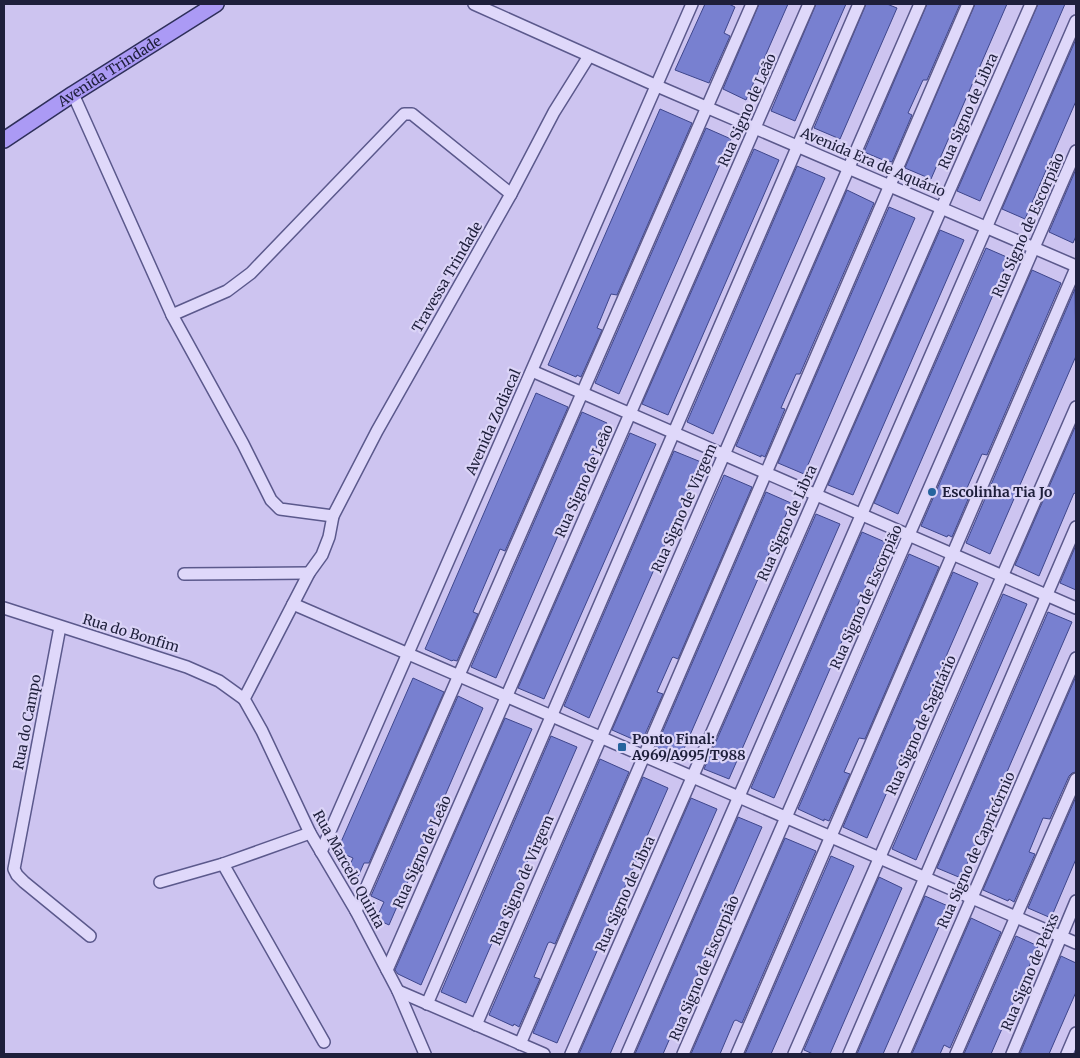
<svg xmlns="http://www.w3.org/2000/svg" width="1080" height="1058" font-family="Merriweather,serif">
	<rect width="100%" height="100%" fill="#cdc4f0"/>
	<g fill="#7880d0" stroke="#3e468c">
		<polygon points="705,4 729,4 735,7 724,33 730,36 709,83 675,70"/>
		<polygon points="759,4 788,4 746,100 723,89"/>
		<polygon points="816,4 846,4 795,121 771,111"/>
		<polygon points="866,4 887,4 897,8 840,139 814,128"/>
		<polygon points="927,4 960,4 927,80 923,80 908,113 912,115 892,162 888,161 888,162 864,152"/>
		<polygon points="975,4 1007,4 931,179 905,168"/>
		<polygon points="1038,4 1065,4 980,201 957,191"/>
		<polygon points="1076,39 1076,101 1025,219 1002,209"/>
		<polygon points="660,109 692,123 617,295 611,294 597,328 602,330 581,377 577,375 576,377 548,365"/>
		<polygon points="706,128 731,139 619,394 595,383"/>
		<polygon points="754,149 779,160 668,415 642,404"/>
		<polygon points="797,166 825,178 713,434 687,422"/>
		<polygon points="1076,169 1076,236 1073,243 1049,232"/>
		<polygon points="847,190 874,203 800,374 796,374 781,408 785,409 765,457 761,455 761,457 736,446"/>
		<polygon points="889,207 915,218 804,474 778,463"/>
		<polygon points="940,230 964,240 853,495 828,485"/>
		<polygon points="986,248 1009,258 898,514 874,503"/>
		<polygon points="1032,270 1061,283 987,455 982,454 967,488 972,490 952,537 948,535 947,537 921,526"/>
		<polygon points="1075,289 1076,356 990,554 966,543"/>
		<polygon points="536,393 568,407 505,551 500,549 473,612 478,614 457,661 453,660 452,661 425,649"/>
		<polygon points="582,412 607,423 496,678 471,667"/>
		<polygon points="1076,425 1076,494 1074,493 1039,576 1015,565"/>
		<polygon points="630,433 656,444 544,699 518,688"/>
		<polygon points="674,451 701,462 589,718 564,706"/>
		<polygon points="724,475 752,487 678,659 673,657 672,658 657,692 663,694 642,741 637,739 637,741 612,730"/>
		<polygon points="766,492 791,503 680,758 656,747"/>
		<polygon points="816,514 840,524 729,779 704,769"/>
		<polygon points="862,532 885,542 774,798 751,788"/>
		<polygon points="1076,545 1076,590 1060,583"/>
		<polygon points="909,554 939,567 865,739 859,738 844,772 850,774 829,821 824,819 824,821 798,809"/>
		<polygon points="953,572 978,583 867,838 843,827"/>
		<polygon points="1003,594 1027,604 916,860 892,849"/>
		<polygon points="1048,612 1072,622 961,878 937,868"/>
		<polygon points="1076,676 1076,772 1072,773 1069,776 1050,819 1043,818 1029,852 1035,854 1014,902 1009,899 1008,901 983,890"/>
		<polygon points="413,678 444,692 369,863 364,863 357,879 346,874 353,858 337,851"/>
		<polygon points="458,696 483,708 389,925 376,919 384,902 371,896"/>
		<polygon points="505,718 532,729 421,985 398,974 395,970"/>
		<polygon points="551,736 577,747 466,1003 441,992"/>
		<polygon points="600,759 629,772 555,944 550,942 548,943 534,977 540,979 519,1027 514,1024 513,1026 489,1015"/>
		<polygon points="643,777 668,788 557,1043 533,1033"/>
		<polygon points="1076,797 1076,859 1051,918 1028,908"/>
		<polygon points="691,798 717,809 610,1054 579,1054"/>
		<polygon points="738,817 762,827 663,1054 635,1054"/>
		<polygon points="785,838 816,851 742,1023 736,1020 734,1021 720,1054 691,1054"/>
		<polygon points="831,856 854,866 771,1054 745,1054"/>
		<polygon points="879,877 902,888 830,1054 813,1054 804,1050"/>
		<polygon points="925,896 948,906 883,1054 857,1054"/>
		<polygon points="971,918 1001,932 950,1048 944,1045 940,1054 912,1054"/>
		<polygon points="1016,936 1038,946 991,1054 964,1054"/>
		<polygon points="1061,956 1076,963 1076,992 1049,1054 1020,1054"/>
	</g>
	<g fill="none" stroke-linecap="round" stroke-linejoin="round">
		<defs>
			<g id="minor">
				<polyline points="474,4 657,86 1076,266"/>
				<polyline points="73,94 172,315 243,444 271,500 280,509 333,516"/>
				<polyline points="172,315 227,291 251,273 404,114 412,114 511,194"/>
				<polyline points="532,371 1076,608"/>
				<polyline points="184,574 309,573"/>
				<polyline points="293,604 1076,943"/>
				<polyline points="4,608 187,667 219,681 244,699 262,731 310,833 356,911 398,991 425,1054"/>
				<polyline points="60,627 14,869 17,875 24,882 90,936"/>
				<polyline points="244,699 309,573 322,555 329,537 333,516 377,431 511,194 554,112 589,56"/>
				<polyline points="310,833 223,864 324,1042"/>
				<polyline points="321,852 692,4"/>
				<polyline points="160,882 223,864"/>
				<polyline points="356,911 752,4"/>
				<polyline points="387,970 809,4"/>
				<polyline points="398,991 544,1054"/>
				<polyline points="427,1004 859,4"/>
				<polyline points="476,1025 920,4"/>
				<polyline points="520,1044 968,4"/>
				<polyline points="571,1054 1031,4"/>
				<polyline points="627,1054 1076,21"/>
				<polyline points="683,1054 1076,151"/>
				<polyline points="737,1054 1076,268"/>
				<polyline points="794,1054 1076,407"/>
				<polyline points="849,1054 1076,527"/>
				<polyline points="904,1054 1076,658"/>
				<polyline points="956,1054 1076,779"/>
				<polyline points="1012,1054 1076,901"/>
				<polyline points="1067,1054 1076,1033"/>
			</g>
			<g id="major">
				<path id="s1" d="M4,140L73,94L216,4"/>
			</g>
		</defs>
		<use href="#minor" stroke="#5b598c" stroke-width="14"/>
		<use href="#major" stroke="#2e2f5a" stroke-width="18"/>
		<use href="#minor" stroke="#dfd8fa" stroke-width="11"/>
		<use href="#major" stroke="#ab9af5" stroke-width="15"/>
	</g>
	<g fill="#26649e" stroke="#dbd4f7" stroke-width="2">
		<circle cx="932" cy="492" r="5"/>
		<rect x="617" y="742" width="10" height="10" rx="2.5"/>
	</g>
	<g text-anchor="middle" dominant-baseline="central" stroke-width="4.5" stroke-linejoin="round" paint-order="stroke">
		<g font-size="14" fill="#1e1f3b" stroke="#dbd4f7">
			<text stroke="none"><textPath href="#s1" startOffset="126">Avenida Trindade</textPath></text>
			<text transform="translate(747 110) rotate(-66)">Rua Signo de Leão</text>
			<text transform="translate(968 111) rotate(-66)">Rua Signo de Libra</text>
			<text transform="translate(873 162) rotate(23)">Avenida Era de Aquário</text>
			<text transform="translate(1028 225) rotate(-66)">Rua Signo de Escorpião</text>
			<text transform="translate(447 277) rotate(-60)">Travessa Trindade</text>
			<text transform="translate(493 422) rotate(-66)">Avenida Zodiacal</text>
			<text transform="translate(584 481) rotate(-66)">Rua Signo de Leão</text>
			<text transform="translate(684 508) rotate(-66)">Rua Signo de Virgem</text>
			<text transform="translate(787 523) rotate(-66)">Rua Signo de Libra</text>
			<text transform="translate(866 597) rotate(-66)">Rua Signo de Escorpião</text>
			<text transform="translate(131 633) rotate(17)">Rua do Bonfim</text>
			<text transform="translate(27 722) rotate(-79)">Rua do Campo</text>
			<text transform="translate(921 725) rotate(-66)">Rua Signo de Sagitário</text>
			<text transform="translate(976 850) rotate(-66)">Rua Signo de Capricórnio</text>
			<text transform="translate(422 852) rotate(-66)">Rua Signo de Leão</text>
			<text transform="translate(349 869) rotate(61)">Rua Marcelo Quinta</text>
			<text transform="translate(522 880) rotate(-67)">Rua Signo de Virgem</text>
			<text transform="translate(625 894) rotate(-66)">Rua Signo de Libra</text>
			<text transform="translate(704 968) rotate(-67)">Rua Signo de Escorpião</text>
			<text transform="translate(1030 972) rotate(-67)">Rua Signo de Peixs</text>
		</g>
		<g font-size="14" font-weight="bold" fill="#1e1f3b" stroke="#dbd4f7" text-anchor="start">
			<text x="942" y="492">Escolinha Tia Jo</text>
			<text x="632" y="739">Ponto Final:<tspan x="632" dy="16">A969/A995/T988</tspan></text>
		</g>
	</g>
	<rect width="1080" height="1058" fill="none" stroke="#1e1f3b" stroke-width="10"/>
</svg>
